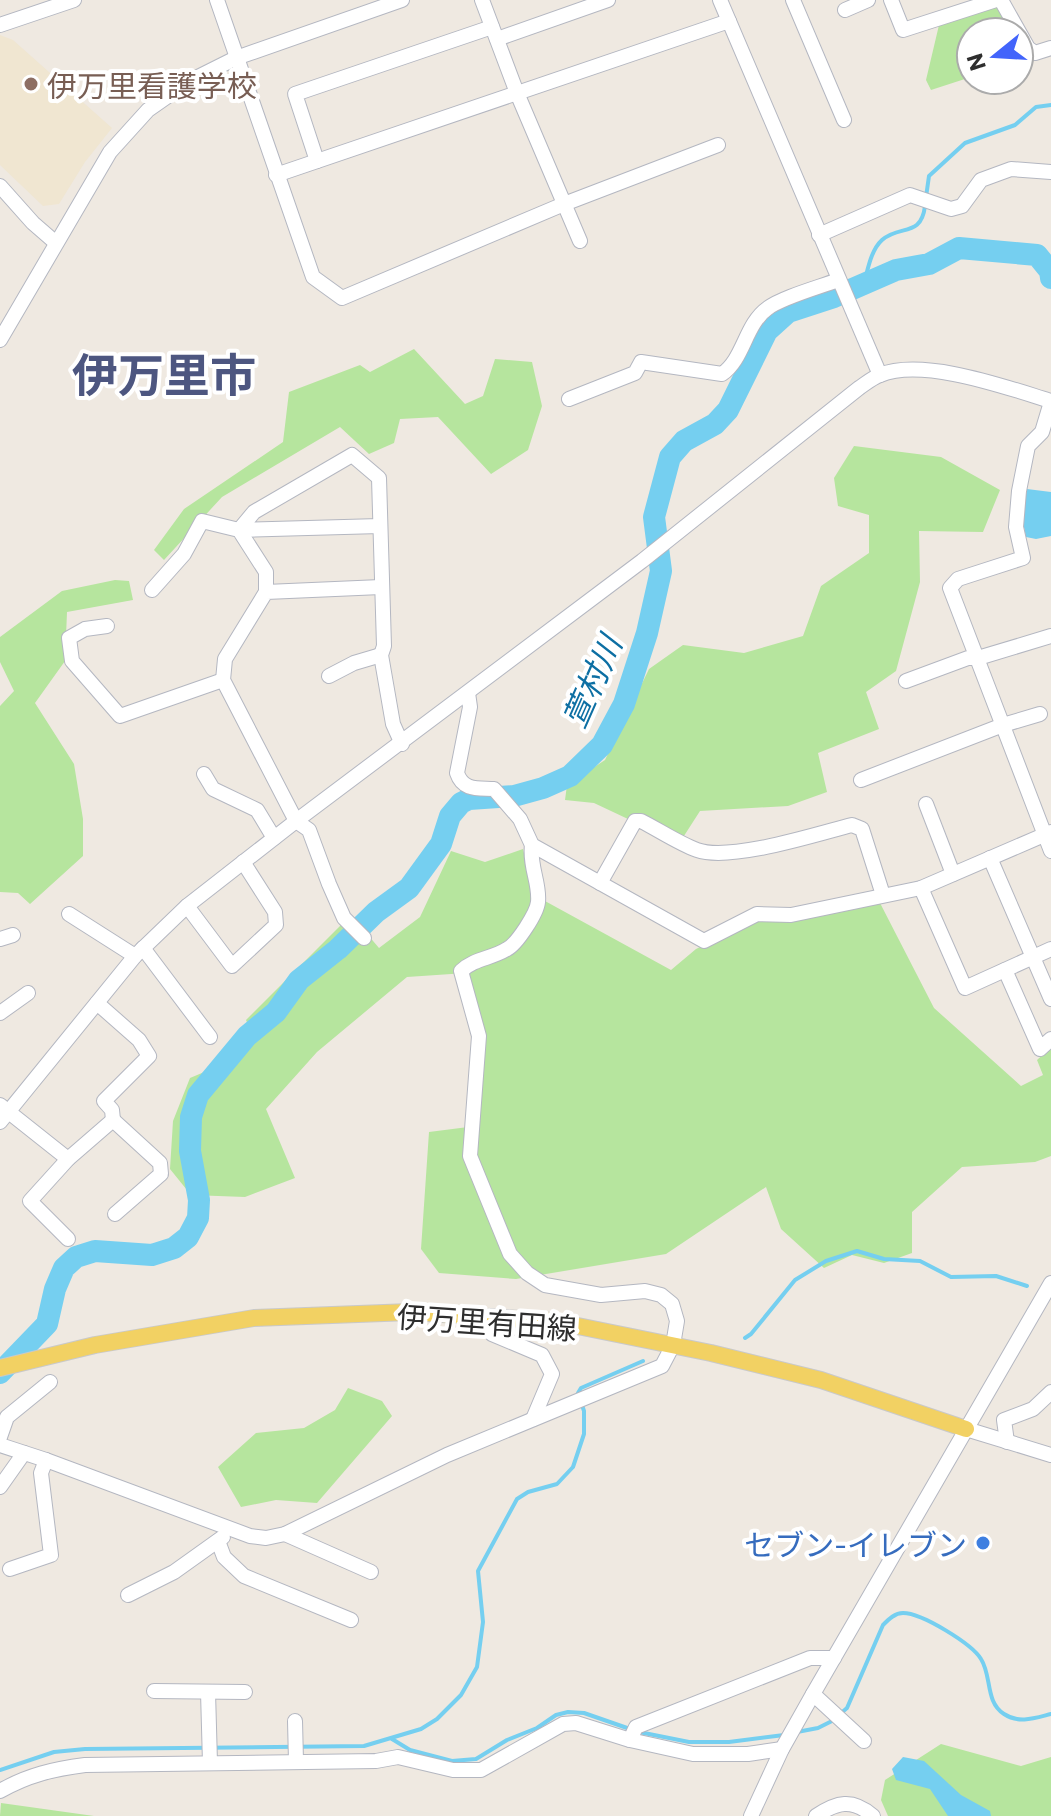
<svg xmlns="http://www.w3.org/2000/svg" width="1051" height="1816" font-family="Commissioner,'Noto Sans JP',sans-serif">
	<rect width="100%" height="100%" fill="#efe9e1"/>
	<polygon fill="#f0e6d1" points="0,35 13,40 112,128 85,162 59,204 43,206 0,165"/>
	<g fill="#b6e59e">
		<polygon points="998,6 1011,32 971,32 971,77 931,90 926,80 939,25"/>
		<polygon points="414,349 465,404 483,396 495,359 532,362 542,406 528,450 491,474 438,417 400,419 394,443 369,454 340,427 222,497 164,560 154,550 184,509 283,442 289,392 360,365 370,372"/>
		<polygon points="854,446 941,457 1000,490 983,532 919,531 920,582 896,671 866,692 879,729 818,753 827,792 788,806 700,811 682,839 639,815 628,819 594,803 565,800 567,785 605,760 649,669 683,645 744,653 803,636 821,586 869,553 869,515 838,506 834,478"/>
		<polygon points="115,580 129,581 133,600 67,612 65,661 35,703 74,764 83,819 83,856 30,904 18,893 0,892 0,706 14,691 0,662 0,637 62,591"/>
		<polygon points="523,849 534,895 671,970 696,949 757,919 880,903 934,1008 1021,1086 1043,1075 1037,1060 1051,1047 1051,1156 1035,1162 962,1167 912,1212 912,1253 884,1263 852,1255 824,1268 781,1229 766,1187 666,1254 516,1279 439,1273 421,1249 429,1132 476,1126 485,1035 466,973 407,977 317,1052 266,1109 295,1178 245,1197 191,1195 170,1169 173,1121 190,1078 209,1070 250,1029 246,1020 351,915 379,948 420,917 451,851 485,862"/>
		<polygon points="348,1388 382,1401 392,1416 317,1503 276,1500 241,1507 218,1467 256,1433 304,1428 335,1410"/>
		<polygon points="941,1744 1021,1766 1051,1757 1051,1816 888,1816 881,1800 885,1780"/>
		<polygon points="1,1803 94,1816 0,1816"/>
	</g>
	<g fill="#75cff0">
		<polygon points="1027,489 1051,492 1051,536 1036,539 1026,537 1022,518"/>
		<polygon points="903,1757 924,1761 961,1795 990,1811 991,1816 948,1816 930,1789 896,1780 892,1769"/>
	</g>
	<g fill="none" stroke-linecap="round" stroke-linejoin="round">
		<g stroke="#75cff0" stroke-width="4">
			<polyline points="926,197 929,176 965,143 1015,125 1036,107 1051,105"/>
			<path d="M864,283C868,269 871,250 882,240C900,224 921,238 925,206"/>
			<polyline points="745,1338 751,1334 795,1280 826,1261 857,1251 884,1259 920,1261 951,1277 996,1276 1027,1286"/>
			<path d="M840,1714L847,1708L883,1625C889,1619 895,1613 903,1613C922,1613 972,1644 981,1659C992,1676 985,1702 1004,1714C1019,1724 1035,1718 1051,1714"/>
			<polyline points="639,1732 689,1742 729,1742 784,1735"/>
			<polyline points="797,1732 818,1728 834,1720"/>
			<polyline points="392,1739 410,1750 452,1761 476,1759 507,1740 537,1728 556,1715 568,1712 584,1713 630,1729"/>
			<polyline points="0,1770 54,1752 85,1749 364,1746 421,1729 437,1719 461,1695 477,1667 483,1622 478,1571 517,1499 528,1492 557,1484 573,1467 584,1434 584,1411 578,1393 581,1388 643,1361"/>
		</g>
		<polyline stroke="#75cff0" stroke-width="22" points="0,1373 47,1324 55,1289 64,1268 76,1257 95,1251 152,1255 174,1248 188,1237 198,1218 199,1200 190,1151 191,1117 198,1095 247,1036 276,1012 299,980 338,949 376,912 409,888 441,844 450,816 461,803 469,799 514,796 543,788 570,776 602,745 624,704 647,633 661,571 654,517 670,457 684,441 715,424 728,410 767,331 788,312 834,297 896,270 929,264 959,248 1037,255 1050,271 1051,278"/>
		<defs>
			<g id="minor">
				<polyline points="217,0 313,277 342,298 564,204 718,145"/>
				<polyline points="482,0 517,93 580,241"/>
				<polyline points="720,0 880,375"/>
				<polyline points="793,0 844,120"/>
				<polyline points="891,0 903,30 996,0"/>
				<polyline points="1001,0 1028,48 1035,53 1051,48"/>
				<polyline points="845,10 868,0"/>
				<polyline points="0,25 74,0"/>
				<polyline points="497,39 608,0"/>
				<polyline points="317,161 295,94 492,27"/>
				<polyline points="276,175 729,21"/>
				<polyline points="0,186 33,223 56,243"/>
				<polyline points="819,235 910,195 951,209 962,206 981,180 1011,169 1051,172"/>
				<polyline points="0,340 110,152 148,110 188,82 236,58 402,0"/>
				<path d="M569,399L635,373L641,362L722,374C744,359 745,324 768,308C783,297 820,287 838,280"/>
				<polyline points="1051,402 1042,432 1028,446 1019,491 1016,527 1023,558 958,579 950,588 1051,851"/>
				<polyline points="380,526 239,530 254,512 352,455 379,478 384,646 381,655 393,724 402,744"/>
				<polyline points="152,590 184,554 202,521 239,530 266,572 266,592"/>
				<polyline points="107,626 85,629 69,638 72,661 120,716 223,680"/>
				<polyline points="329,676 354,663 381,655"/>
				<polyline points="906,681 968,658 978,658 1051,636"/>
				<path d="M468,693L470,707L457,773C463,791 478,788 494,789L520,819L532,845L704,941L757,914L791,915L921,888L1051,832"/>
				<polyline points="204,774 213,789 257,810 274,838"/>
				<polyline points="861,780 1003,725 1040,714"/>
				<polyline points="926,804 953,874"/>
				<polyline points="990,858 1051,999"/>
				<path d="M600,883L635,821H641C659,830 678,843 697,850C730,862 817,834 852,825L862,829L883,895"/>
				<polyline points="921,888 965,988 1051,949"/>
				<polyline points="187,906 232,966 276,925 275,912 243,862"/>
				<polyline points="69,914 135,956"/>
				<polyline points="364,938 344,918 329,884 309,830 296,821 223,680 225,659 266,592 381,587"/>
				<polyline points="0,939 13,935"/>
				<polyline points="143,948 210,1037"/>
				<polyline points="1005,970 1040,1049 1051,1039"/>
				<polyline points="97,1003 139,1040 149,1056 104,1101 112,1110 113,1120"/>
				<polyline points="0,1013 28,993"/>
				<polyline points="0,1105 68,1159"/>
				<path d="M0,1122L135,956L187,906L296,821L642,561L859,388C865,384 872,378 880,375C923,357 1008,388 1051,401"/>
				<polyline points="68,1239 30,1201 68,1159 113,1120 160,1163 161,1174 115,1214"/>
				<polyline points="478,1316 492,1334 542,1355 552,1374 533,1419"/>
				<polyline points="966,1429 1051,1455"/>
				<polyline points="0,1437 7,1417 50,1382"/>
				<polyline points="1007,1442 1004,1420 1033,1409 1051,1392"/>
				<path d="M0,1445L46,1460L250,1536L266,1538L285,1534L447,1455L662,1366L673,1345L677,1321L672,1304L661,1295L645,1291L601,1295L545,1285L527,1273L510,1254L470,1156L479,1036L461,971C475,958 491,959 507,949C517,944 537,913 538,902C540,883 529,866 532,845"/>
				<polyline points="0,1487 24,1453"/>
				<polyline points="285,1534 371,1572"/>
				<polyline points="218,1541 224,1557 244,1576 351,1620"/>
				<polyline points="10,1569 51,1555 41,1473 46,1460"/>
				<polyline points="128,1595 174,1572 223,1537"/>
				<polyline points="154,1691 245,1692"/>
				<polyline points="208,1692 210,1763"/>
				<polyline points="813,1694 864,1741"/>
				<polyline points="295,1721 296,1761"/>
				<polyline points="630,1740 636,1727 810,1658 834,1658"/>
				<path d="M0,1791C28,1775 54,1769 85,1765L376,1761L398,1757L453,1770H481L563,1724L576,1723L630,1740L693,1754H748L782,1749"/>
				<polyline points="751,1816 782,1749 813,1694 1051,1283"/>
				<path d="M816,1816C837,1802 852,1798 873,1816"/>
			</g>
			<polyline id="major" points="0,1368 95,1345 254,1318 410,1312 553,1321 711,1353 821,1380 966,1429"/>
		</defs>
		<use href="#minor" stroke="#b4b7c1" stroke-width="16"/>
		<use href="#major" stroke="#c9c9c9" stroke-width="18"/>
		<use href="#minor" stroke="#fff" stroke-width="14"/>
		<use href="#major" stroke="#f2d163" stroke-width="16"/>
	</g>
	<circle fill="#8d6e63" stroke="#fff" stroke-width="3" cx="31" cy="84" r="8"/>
	<circle fill="#3f7fe0" stroke="#fff" stroke-width="3" cx="983" cy="1543" r="8"/>
	<g text-anchor="middle" dominant-baseline="central" stroke-width="8" stroke-linejoin="round" paint-order="stroke">
		<g font-size="30" fill="#785e54" stroke="#fff" text-anchor="start">
			<text x="47" y="84">伊万里看護学校</text>
		</g>
		<g font-size="30" fill="#2e2e2e" stroke="#fff">
			<text transform="translate(487 1321) rotate(4)">伊万里有田線</text>
		</g>
		<g font-size="30" fill="#366cbe" stroke="#fff" text-anchor="end">
			<text x="967" y="1543">セブン-イレブン</text>
		</g>
		<g font-size="32" font-style="italic" fill="#0d6fa3" stroke="#fff">
			<text transform="translate(591 681) rotate(-66)">萱村川</text>
		</g>
		<g font-size="46" font-weight="bold" fill="#4d5680" stroke="#fff">
			<text x="164" y="373">伊万里市</text>
		</g>
	</g>
	<g transform="translate(995 56) rotate(252)"><circle r="38" fill="#ffffff" stroke="#ababab" stroke-width="2"/>
	<path d="M0-6L14 30L0 20L-14 30Z" fill="#4264fb"/>
	<text y="-12" font-size="22" font-weight="bold" text-anchor="middle" fill="#2e2e2e">N</text>
	</g>
</svg>
